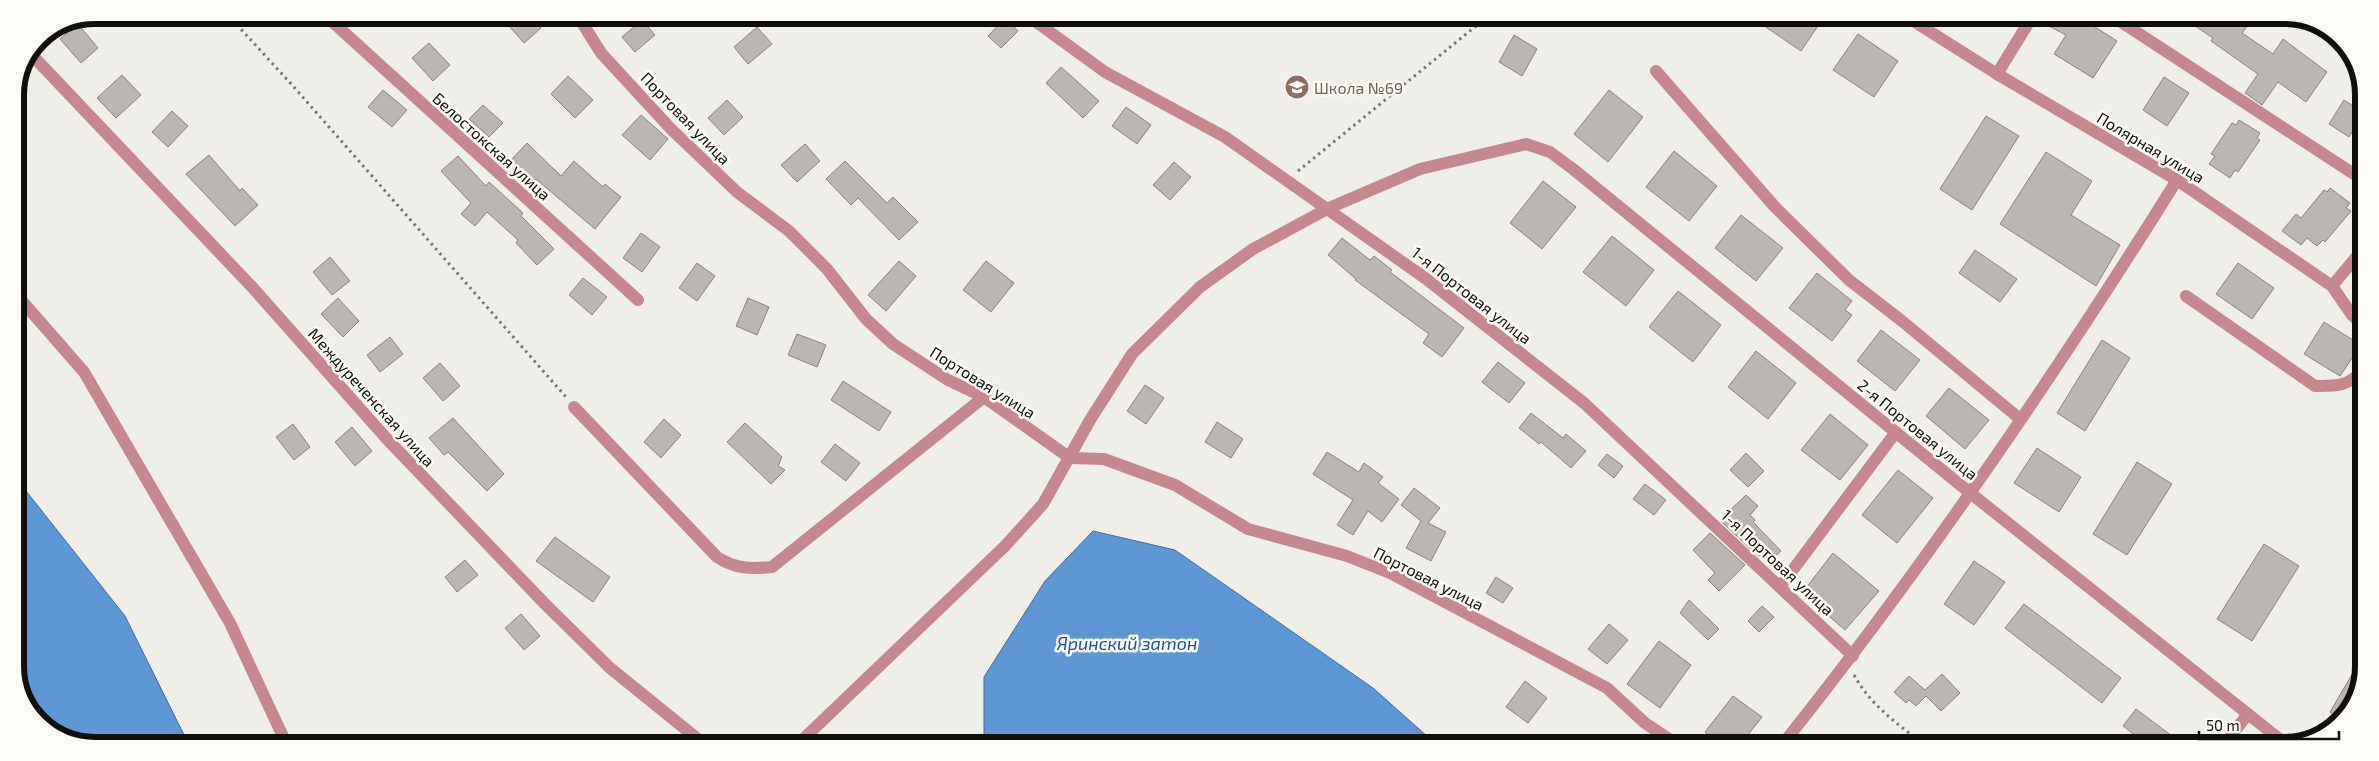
<svg xmlns="http://www.w3.org/2000/svg" width="2379" height="761" font-family="'Exo 2',sans-serif">
	<rect width="100%" height="100%" fill="#f0eee8"/>
	<g fill="#5f97d4" stroke="#476e98">
		<polygon points="15,477 125,616 188,743 74,743 32,715 15,671"/>
		<polygon points="1093,531 1175,550 1373,688 1437,745 996,744 984,735 984,677 1045,581"/>
	</g>
	<g fill="#bcb6b3" stroke="#8a8481">
		<polygon points="500,16 530,16 541,28 524,43"/>
		<polygon points="1751,17 1824,17 1801,51"/>
		<polygon points="2040,17 2081,18 2117,41 2093,78 2054,54 2066,35 2039,21"/>
		<polygon points="1005,18 1018,31 1001,48 988,36"/>
		<polygon points="2183,18 2253,18 2242,33 2273,54 2283,39 2327,72 2306,102 2278,82 2262,105 2245,93 2258,74 2211,41 2213,38"/>
		<polygon points="642,20 655,35 635,52 622,37"/>
		<polygon points="78,24 98,48 81,63 60,39"/>
		<polygon points="757,27 772,44 748,64 734,47"/>
		<polygon points="1858,34 1898,61 1874,97 1833,70"/>
		<polygon points="1514,35 1537,49 1522,76 1499,62"/>
		<polygon points="429,43 450,65 433,81 412,58"/>
		<polygon points="1061,67 1099,101 1083,118 1046,83"/>
		<polygon points="122,75 141,95 116,118 97,98"/>
		<polygon points="568,76 593,100 575,118 551,94"/>
		<polygon points="2164,77 2189,93 2167,126 2143,110"/>
		<polygon points="383,90 407,110 392,127 368,107"/>
		<polygon points="1609,90 1643,117 1608,162 1574,134"/>
		<polygon points="727,100 743,117 724,135 708,118"/>
		<polygon points="2344,100 2364,113 2349,137 2329,124"/>
		<polygon points="483,105 503,123 489,137 469,119"/>
		<polygon points="1126,107 1151,125 1137,144 1112,126"/>
		<polygon points="172,111 188,126 168,147 152,132"/>
		<polygon points="641,115 668,139 650,160 622,135"/>
		<polygon points="1986,116 2019,136 1972,210 1940,189"/>
		<polygon points="2239,120 2260,133 2257,138 2260,140 2238,172 2235,170 2230,178 2209,164 2215,156 2211,154 2232,123 2236,125"/>
		<polygon points="527,143 561,176 574,161 603,187 605,184 621,197 595,229 536,179 533,181 511,160"/>
		<polygon points="805,144 820,161 797,182 781,165"/>
		<polygon points="1674,151 1717,186 1689,221 1646,187"/>
		<polygon points="2046,152 2092,181 2071,215 2120,245 2096,286 2000,224"/>
		<polygon points="209,155 240,191 242,188 258,205 235,226 186,174"/>
		<polygon points="458,156 486,186 489,182 523,213 521,216 554,249 537,265 516,243 518,240 487,212 475,226 461,214 471,203 441,171"/>
		<polygon points="845,161 887,203 893,197 918,222 899,240 858,198 851,205 826,179"/>
		<polygon points="1174,162 1191,177 1170,200 1153,185"/>
		<polygon points="1543,181 1576,207 1542,249 1510,223"/>
		<polygon points="2330,188 2350,203 2346,208 2351,211 2325,242 2323,240 2317,246 2307,238 2301,245 2282,231 2296,214 2301,218 2324,190 2327,192"/>
		<polygon points="1741,215 1783,248 1756,281 1715,248"/>
		<polygon points="641,233 660,247 642,272 623,258"/>
		<polygon points="1612,236 1654,270 1626,306 1583,272"/>
		<polygon points="1342,238 1370,260 1374,256 1392,270 1390,272 1464,328 1442,357 1423,343 1429,334 1355,280 1356,279 1328,255"/>
		<polygon points="1975,250 2017,279 2000,302 1959,273"/>
		<polygon points="330,257 350,281 332,295 313,272"/>
		<polygon points="899,261 916,276 886,311 868,295"/>
		<polygon points="986,261 1014,283 991,312 963,290"/>
		<polygon points="697,263 715,276 697,301 679,288"/>
		<polygon points="2238,263 2274,288 2252,319 2216,294"/>
		<polygon points="1817,273 1852,301 1845,310 1852,315 1832,341 1789,308"/>
		<polygon points="583,278 607,297 592,315 569,295"/>
		<polygon points="1678,291 1721,325 1693,362 1649,327"/>
		<polygon points="338,298 359,321 343,337 321,314"/>
		<polygon points="748,298 769,307 757,335 736,326"/>
		<polygon points="2324,322 2361,345 2340,376 2304,354"/>
		<polygon points="1881,330 1920,360 1895,391 1857,361"/>
		<polygon points="797,334 826,345 817,367 788,355"/>
		<polygon points="390,337 403,354 380,372 367,355"/>
		<polygon points="2102,340 2130,358 2085,431 2057,413"/>
		<polygon points="1756,351 1796,383 1768,419 1728,387"/>
		<polygon points="1498,362 1525,383 1509,403 1482,382"/>
		<polygon points="440,363 460,386 443,401 423,378"/>
		<polygon points="843,381 891,412 879,431 831,400"/>
		<polygon points="1145,385 1164,398 1146,424 1127,411"/>
		<polygon points="1949,388 1989,420 1965,449 1926,416"/>
		<polygon points="1531,413 1563,438 1566,434 1586,451 1571,468 1541,442 1539,444 1519,428"/>
		<polygon points="1830,414 1868,445 1840,480 1801,450"/>
		<polygon points="453,418 504,474 487,491 448,452 444,455 429,438"/>
		<polygon points="664,419 681,435 661,458 644,442"/>
		<polygon points="1217,422 1243,439 1231,458 1205,442"/>
		<polygon points="745,423 782,457 778,466 785,470 771,484 727,442"/>
		<polygon points="293,424 310,447 294,460 276,437"/>
		<polygon points="352,427 372,451 355,466 335,442"/>
		<polygon points="835,444 860,463 846,481 821,462"/>
		<polygon points="2037,448 2081,477 2059,512 2014,483"/>
		<polygon points="1327,452 1359,472 1364,463 1383,477 1378,483 1399,499 1382,522 1368,511 1353,535 1337,525 1353,500 1313,474"/>
		<polygon points="1746,453 1764,471 1748,487 1730,470"/>
		<polygon points="1607,454 1623,466 1614,478 1598,465"/>
		<polygon points="2137,462 2172,484 2127,555 2093,534"/>
		<polygon points="1898,470 1933,498 1897,543 1862,515"/>
		<polygon points="1645,484 1666,500 1654,515 1633,499"/>
		<polygon points="1414,488 1440,508 1428,523 1446,532 1431,561 1406,548 1421,521 1401,505"/>
		<polygon points="1746,495 1758,506 1750,515 1755,520 1753,522 1781,551 1770,561 1763,554 1760,556 1756,554 1722,522 1726,518 1724,516"/>
		<polygon points="1710,533 1745,565 1719,591 1708,580 1715,573 1693,550"/>
		<polygon points="555,537 610,577 593,602 536,561"/>
		<polygon points="2264,544 2299,566 2252,641 2217,619"/>
		<polygon points="1833,553 1879,591 1845,630 1802,593"/>
		<polygon points="465,560 478,575 457,592 445,577"/>
		<polygon points="1974,561 2005,582 1974,625 1944,604"/>
		<polygon points="1496,577 1513,588 1503,603 1486,593"/>
		<polygon points="1689,600 1719,629 1708,640 1680,613"/>
		<polygon points="2024,604 2121,678 2102,703 2005,628"/>
		<polygon points="1762,606 1774,617 1759,632 1748,621"/>
		<polygon points="521,614 540,636 524,650 505,628"/>
		<polygon points="1609,624 1628,640 1607,664 1588,649"/>
		<polygon points="1659,641 1691,665 1660,708 1627,684"/>
		<polygon points="2361,659 2361,687 2340,719 2330,712"/>
		<polygon points="1942,674 1960,693 1941,711 1926,696 1916,706 1909,700 1906,703 1894,692 1909,676 1925,690"/>
		<polygon points="1525,681 1547,698 1528,723 1506,707"/>
		<polygon points="1733,696 1762,717 1740,745 1721,745 1705,732"/>
		<polygon points="2136,709 2172,736 2164,746 2149,746 2123,726"/>
	</g>
	<g fill="none" stroke-linecap="round" stroke-linejoin="round">
		<g stroke="#787773" stroke-width="3" stroke-dasharray="2.5 4" stroke-linecap="butt">
			<polyline points="228,15 293,86 566,397"/>
			<polyline points="1298,171 1487,17"/>
			<path d="M1854,675C1871,706 1899,725 1926,746"/>
		</g>
		<g stroke="#c58891" stroke-width="12">
			<polyline points="325,15 638,300"/>
			<polyline points="578,16 601,53 671,129 737,192 789,231 827,269 866,319 893,344 948,380 984,397 1070,458 1104,459 1175,485 1248,529 1347,556 1390,573 1607,688 1645,723 1678,745"/>
			<polyline points="1028,16 1105,72 1225,137 1425,278 1584,403 1853,656"/>
			<polyline points="1907,17 1997,74 2177,180 2332,286 2352,315 2363,325"/>
			<polyline points="2115,18 2363,180"/>
			<polyline points="32,55 253,288 386,438 545,604 610,668 704,744"/>
			<polyline points="1656,71 1775,207 1849,280 1902,321 2020,419"/>
			<polyline points="1997,74 2032,17"/>
			<polyline points="2332,286 2363,249"/>
			<polyline points="15,293 84,372 230,623 286,743"/>
			<path d="M2186,296L2315,386C2337,386 2347,387 2363,370"/>
			<path d="M574,407L717,557C735,569 751,569 772,567L984,397"/>
			<polyline points="1780,587 1896,432"/>
			<polyline points="798,744 1005,546 1043,504 1090,420 1132,354 1200,287 1253,249 1329,208 1420,169 1526,144 1550,152 1573,169 1969,492 2287,745"/>
			<path d="M1782,745C1925,566 2055,375 2177,180"/>
			<polyline points="2223,746 2248,714"/>
		</g>
	</g>
	<defs>
		<symbol id="school-disc" viewBox="-11 -11 22 22"><circle r="9.5" fill="#8d6e63" stroke="#fdfbf5"/><path d="M0-5L7-2L0 1L-7-2ZM-4 1L0 2.5L4 1V4Q0 6-4 4Z" fill="#fff"/></symbol>
	</defs>
	<g fill-rule="evenodd">
		<use href="#school-disc" x="1283" y="73" width="28" height="28"/>
	</g>
	<g text-anchor="middle" dominant-baseline="central" stroke-width="5" stroke-linejoin="round" paint-order="stroke">
		<g font-size="16" fill="#785e54" stroke="#fdfbf5" text-anchor="start">
			<text x="1314" y="87">Школа №69</text>
		</g>
		<g font-size="16" fill="#100f0d" stroke="#fdfbf5">
			<text transform="translate(686 118) rotate(46)">Портовая улица</text>
			<text transform="translate(492 146) rotate(42)">Белостокская улица</text>
			<text transform="translate(2151 147) rotate(31)">Полярная улица</text>
			<text transform="translate(1472 295) rotate(38)">1-я Портовая улица</text>
			<text transform="translate(983 382) rotate(32)">Портовая улица</text>
			<text transform="translate(372 397) rotate(48)">Междуреченская улица</text>
			<text transform="translate(1918 429) rotate(39)">2-я Портовая улица</text>
			<text transform="translate(1778 562) rotate(43)">1-я Портовая улица</text>
			<text transform="translate(1429 578) rotate(27)">Портовая улица</text>
		</g>
		<g font-size="18" font-style="italic" fill="#1b548e" stroke="#fdfbf5">
			<text x="1127" y="643">Яринский затон</text>
		</g>
	</g>
	<path d="M0 0H2379V761H0ZM95 24H2284A71 71 0 0 1 2355 95V666A71 71 0 0 1 2284 737H95A71 71 0 0 1 24 666V95A71 71 0 0 1 95 24Z" fill="#fdfbf5" fill-rule="evenodd"/>
	<path fill="none" stroke="#100f0d" stroke-width="6" d="M95 24H2284A71 71 0 0 1 2355 95V666A71 71 0 0 1 2284 737H95A71 71 0 0 1 24 666V95A71 71 0 0 1 95 24Z"/>
	<path d="M2199 731v8h140v-8" fill="none" stroke="#100f0d" stroke-width="2.5"/>
	<text x="2206" y="731" font-size="15" fill="#100f0d" stroke="#fdfbf5" stroke-width="4" paint-order="stroke">50 m</text>
</svg>
